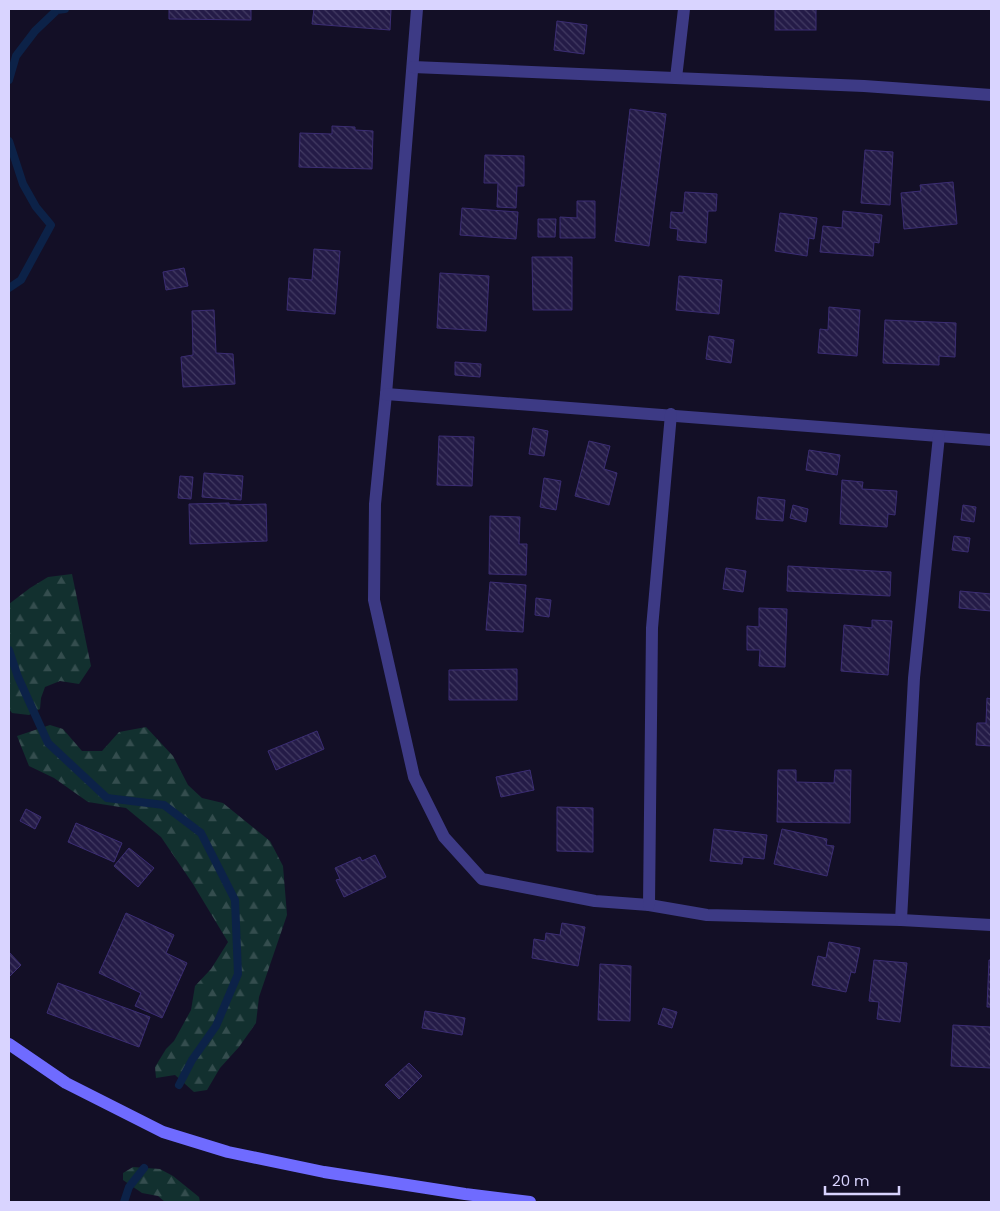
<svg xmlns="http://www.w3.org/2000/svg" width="1000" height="1211" font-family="Poppins,sans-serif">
	<defs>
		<pattern id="forest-firs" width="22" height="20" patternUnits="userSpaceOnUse" patternTransform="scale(1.25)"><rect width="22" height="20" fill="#12302f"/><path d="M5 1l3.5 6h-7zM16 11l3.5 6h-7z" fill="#344d4e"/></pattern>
		<pattern id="building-back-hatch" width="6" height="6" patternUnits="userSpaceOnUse" patternTransform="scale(1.25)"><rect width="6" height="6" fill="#241b47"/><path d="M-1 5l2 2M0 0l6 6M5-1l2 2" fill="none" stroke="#433b63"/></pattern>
	</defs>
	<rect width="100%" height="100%" fill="#130f26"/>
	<g fill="url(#forest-firs)">
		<polygon points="72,574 91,666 79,684 60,681 45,687 41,698 40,709 29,715 12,713 9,709 9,604 30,588 48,577"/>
		<polygon points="50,725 63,729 82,751 102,751 119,732 146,727 173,756 188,785 202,798 223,803 270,841 283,866 287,915 259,997 256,1023 239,1047 220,1068 207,1090 194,1092 175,1075 156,1078 155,1067 166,1049 174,1041 191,1010 195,986 211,969 228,942 193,884 161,837 126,808 88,802 54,778 29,766 17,736"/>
		<polygon points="133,1167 160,1169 173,1176 199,1197 200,1202 165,1202 158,1196 142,1193 123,1180 123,1173"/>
	</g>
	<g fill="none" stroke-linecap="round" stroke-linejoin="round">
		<g stroke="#0c2248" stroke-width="8">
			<polyline points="9,80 16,56 35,31 57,10 65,9"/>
			<polyline points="9,141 23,184 36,207 51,225 21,280 9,288"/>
			<polyline points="9,650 18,677 48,743 107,798 164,805 201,833 235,900 238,974 216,1026 192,1060 179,1085"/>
			<polyline points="124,1202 129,1187 144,1168"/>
		</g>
	</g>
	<g fill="url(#building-back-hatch)" stroke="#3b2d73">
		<polygon points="169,9 251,9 251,20 169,19"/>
		<polygon points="314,9 391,9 390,30 312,24"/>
		<rect x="775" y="9" width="41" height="21"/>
		<polygon points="557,21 587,25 584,54 554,50"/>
		<polygon points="630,109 666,114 649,246 615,241"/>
		<polygon points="332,126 355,127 355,130 373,131 372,169 299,167 300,133 332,134"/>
		<polygon points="865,150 893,152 890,205 861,203"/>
		<polygon points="485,155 524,156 524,186 517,186 516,208 497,207 498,183 484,183"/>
		<polygon points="953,182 957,224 904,229 901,193 921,191 920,185"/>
		<polygon points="685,192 717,194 716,211 708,211 706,243 677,240 678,229 670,228 671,212 683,213"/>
		<polygon points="577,201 595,201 595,238 560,238 560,217 577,218"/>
		<polygon points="462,208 518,212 516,239 460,235"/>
		<polygon points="843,211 882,215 879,243 874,242 873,256 820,252 823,226 842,228"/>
		<polygon points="780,213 817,218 814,239 809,238 807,256 775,251"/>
		<polygon points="538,219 556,219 555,237 538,237"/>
		<polygon points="314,249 340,251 335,314 287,310 289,278 312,280"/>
		<polygon points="532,257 572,257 572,310 533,310"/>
		<polygon points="184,268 188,286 166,290 163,272"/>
		<polygon points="440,273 489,276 486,331 437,328"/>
		<polygon points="679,276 722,280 719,314 676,310"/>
		<polygon points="829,307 860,310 857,356 818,353 820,329 828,330"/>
		<polygon points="214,310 216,353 233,354 235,384 183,387 181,357 193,355 192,311"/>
		<polygon points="885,320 956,323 955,357 939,356 939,365 883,363"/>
		<polygon points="709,336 734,340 731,363 706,359"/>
		<polygon points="455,362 481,364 480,377 455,375"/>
		<polygon points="533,428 548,431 544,456 529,454"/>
		<polygon points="439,436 474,437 472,486 437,485"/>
		<polygon points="589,441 610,446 604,469 617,473 609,505 575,496"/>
		<polygon points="809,450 840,455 837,475 806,470"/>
		<polygon points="204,473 243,476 241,500 202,497"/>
		<polygon points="180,476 193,477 191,499 178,498"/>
		<polygon points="544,478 561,481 556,510 540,507"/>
		<polygon points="842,480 863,482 862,489 897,491 895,515 888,514 887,527 840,524"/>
		<polygon points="758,497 785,500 783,521 756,519"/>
		<polygon points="229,503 229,505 266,504 267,541 190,544 189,504"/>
		<polygon points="793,505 808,509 806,522 790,518"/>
		<polygon points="963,505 976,507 974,522 961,520"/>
		<polygon points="490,516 520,517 519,544 527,544 526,575 489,574"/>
		<polygon points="954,536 970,538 968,552 952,550"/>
		<polygon points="788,566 891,572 890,596 787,591"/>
		<polygon points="726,568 746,571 743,592 723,589"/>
		<polygon points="490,582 526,585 523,632 486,630"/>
		<polygon points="960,591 991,594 991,611 959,608"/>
		<polygon points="536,598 551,600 549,617 535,615"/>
		<polygon points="759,608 787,609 785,667 759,666 760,650 747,650 747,626 759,627"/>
		<polygon points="872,620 892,621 888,675 841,671 844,625 872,628"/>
		<polygon points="517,669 517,700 449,700 449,670"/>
		<polygon points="987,698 991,699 991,746 976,745 977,723 986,723"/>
		<polygon points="317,731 324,749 276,770 268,751"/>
		<polygon points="530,770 534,790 501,797 496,777"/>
		<polygon points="778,770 796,770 796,782 834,783 835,770 851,770 850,823 777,822"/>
		<polygon points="557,807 593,808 593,852 557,851"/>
		<polygon points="26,809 41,817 35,829 20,821"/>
		<polygon points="76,823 122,843 114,862 68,842"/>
		<polygon points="714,829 767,835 764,859 743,857 742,864 710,861"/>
		<polygon points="782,829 827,839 826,845 834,846 827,876 774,864"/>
		<polygon points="129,848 154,868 138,887 114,866"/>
		<polygon points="375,855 386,877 344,897 336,880 340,879 335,868 360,857 362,861"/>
		<polygon points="126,913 174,935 166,953 187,963 162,1018 135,1006 141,993 99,973"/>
		<polygon points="562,923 585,927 578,966 532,958 534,939 545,941 546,933 560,935"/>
		<polygon points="829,942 860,948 855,973 851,972 846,992 812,985 818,956 826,958"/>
		<polygon points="9,952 21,965 9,977"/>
		<polygon points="874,960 907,963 900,1022 877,1019 879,1002 869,1001"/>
		<polygon points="989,960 991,960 991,1007 987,1007"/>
		<polygon points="600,964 631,966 630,1021 598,1020"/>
		<polygon points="58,983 150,1017 139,1047 47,1013"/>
		<polygon points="663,1008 677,1012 672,1028 658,1024"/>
		<polygon points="425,1011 465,1018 462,1035 422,1028"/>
		<polygon points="953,1025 991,1027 991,1068 951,1066"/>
		<polygon points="409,1063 422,1076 399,1099 385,1085"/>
	</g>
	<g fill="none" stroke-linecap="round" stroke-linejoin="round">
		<g stroke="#3d3a85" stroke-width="12">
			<polyline points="417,9 386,394 375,504 374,600 414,777 444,837 482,879 595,901 649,905 707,915 901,920 991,925"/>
			<polyline points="413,67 864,86 991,95"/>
			<polyline points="676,78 684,9"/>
			<polyline points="386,394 991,440"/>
			<polyline points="649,905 652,628 671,414"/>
			<polyline points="901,920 914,678 939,436"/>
		</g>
		<polyline stroke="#6f6bff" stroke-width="12" points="9,1044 66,1083 163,1132 228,1152 324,1172 465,1194 530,1202"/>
	</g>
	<rect width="1000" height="1211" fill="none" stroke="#d9d4ff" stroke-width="20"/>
	<path d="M825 1186v8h74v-8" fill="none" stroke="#d9d4ff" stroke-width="2.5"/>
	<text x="832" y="1186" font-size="15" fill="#d9d4ff" stroke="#130f26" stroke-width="4" paint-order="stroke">20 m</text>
</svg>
